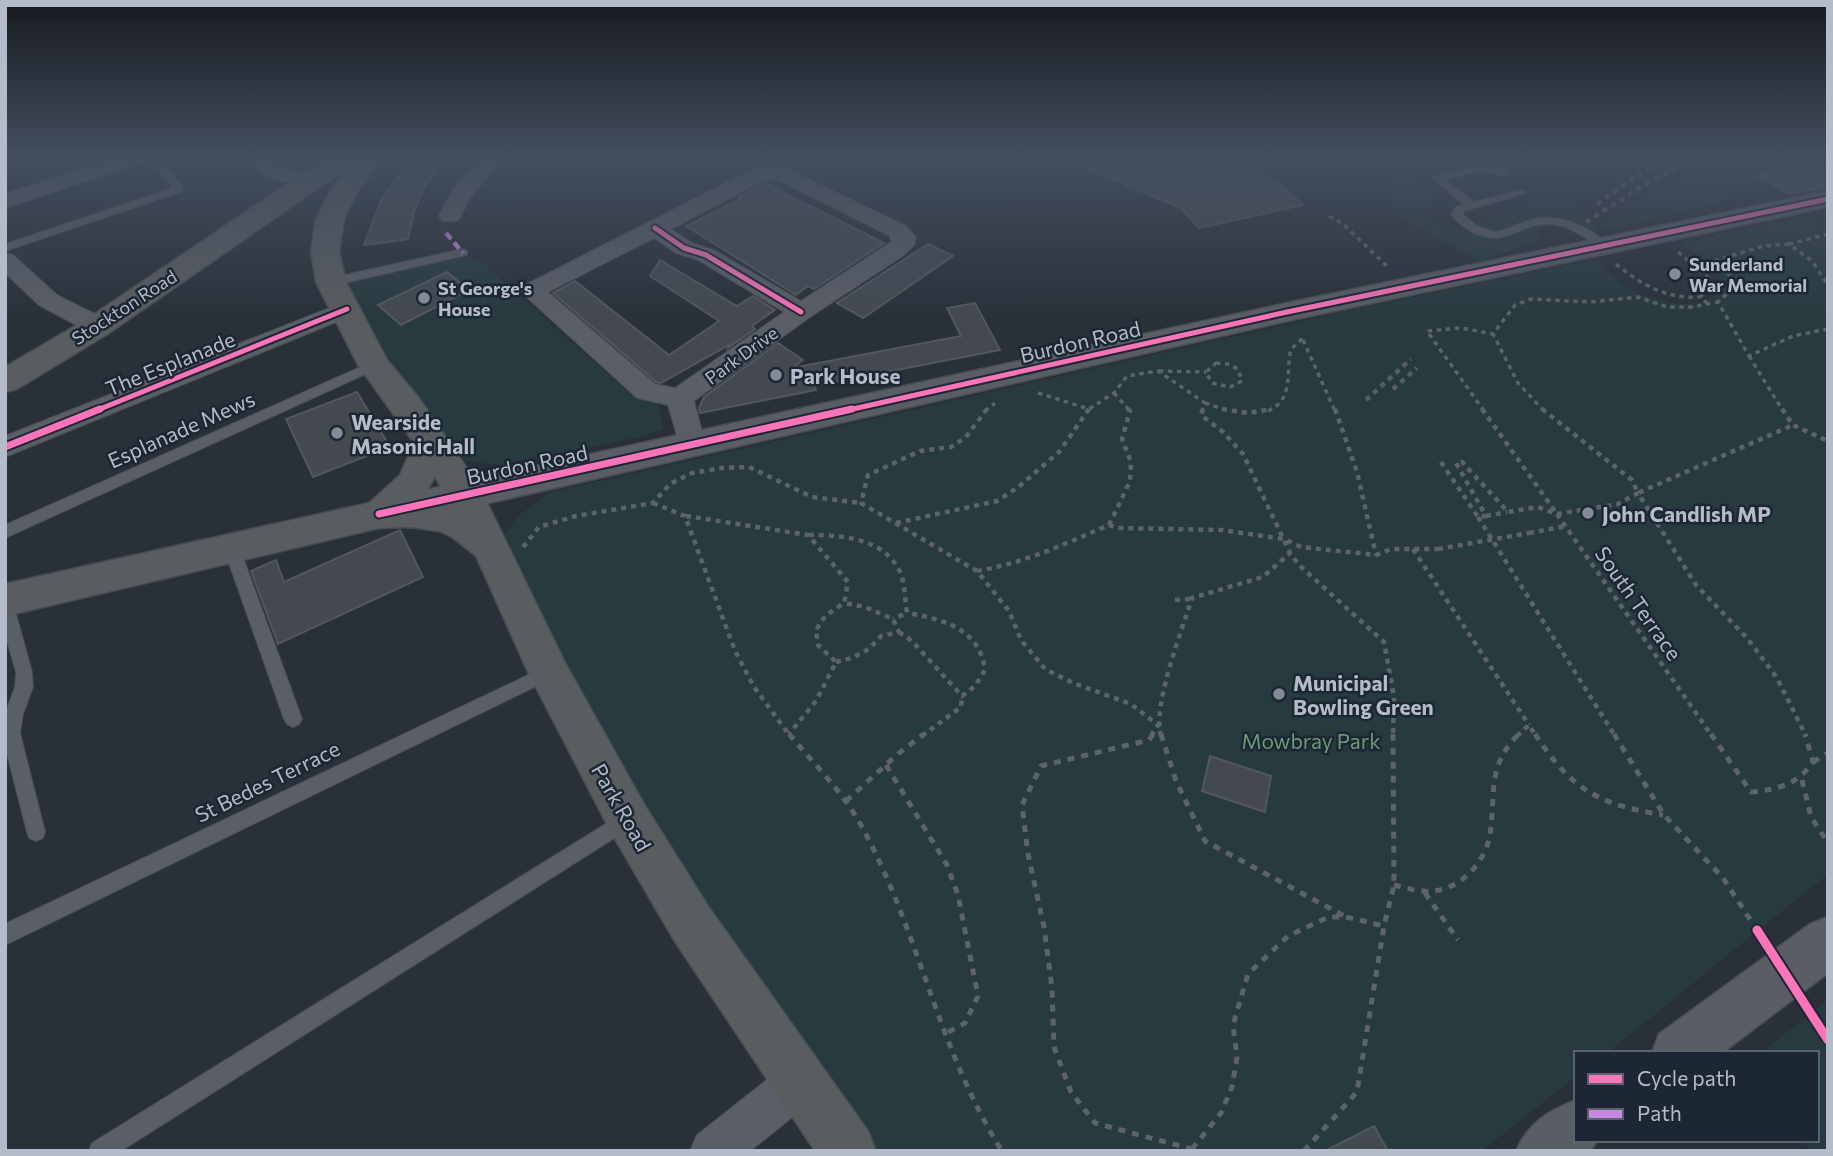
<svg xmlns="http://www.w3.org/2000/svg" width="1833" height="1156" font-family="Commissioner,sans-serif">
	<rect width="100%" height="100%" fill="#2a3038"/>
	<g fill="#273a3e">
		<polygon points="1350,158 1393,158 1435,194 1418,214 1455,231 1560,195 1573,203 1566,210 1600,228 1579,236 1556,224 1535,231 1544,239 1481,262 1396,215 1388,174"/>
		<polygon points="1716,158 1785,158 1718,203 1611,230 1600,223"/>
		<path d="M1799,218L1816,219L1828,224L1827,228L1818,232L1828,238V874L1607,1053H1576V1077L1481,1151H866L604,760L501,542L516,518L548,493L1319,317L1594,260C1605,270 1617,280 1629,288C1652,303 1704,314 1723,289C1723,267 1697,255 1681,243Z"/>
		<polygon points="463,253 460,260 480,261 635,398 657,400 663,429 643,436 501,465 466,461 394,372 341,280"/>
		<polygon points="1828,1000 1828,1151 1810,1151 1803,1140 1817,1140 1817,1053 1761,1053"/>
	</g>
	<g fill="#444950" stroke="#52575f" stroke-width="2">
		<polygon points="413,158 446,158 425,186 414,212 408,239 364,245 382,198"/>
		<polygon points="1062,158 1227,158 1257,170 1285,188 1303,205 1199,228 1181,208"/>
		<polygon points="1789,158 1828,158 1828,187 1788,194 1759,177"/>
		<polygon points="765,183 784,193 884,243 814,289 808,286 796,295 686,226 742,198 739,197"/>
		<polygon points="928,244 953,256 863,318 837,303"/>
		<polygon points="660,260 737,306 753,296 775,310 752,326 755,329 728,348 729,345 661,383 656,382 553,293 575,281 669,355 719,321 650,276"/>
		<polygon points="447,272 469,290 401,325 378,305"/>
		<polygon points="975,303 1000,350 814,386 816,390 700,413 699,408 704,397 778,343 803,360 792,368 961,336 947,308"/>
		<polygon points="357,392 390,447 313,477 286,419"/>
		<polygon points="400,530 423,577 278,644 251,571 276,560 284,582"/>
		<polygon points="1210,756 1271,776 1265,812 1202,791"/>
		<polygon points="1374,1126 1388,1151 1325,1151"/>
	</g>
	<g fill="none" stroke-linecap="round" stroke-linejoin="round">
		<defs>
			<g id="lane">
				<polygon points="5,158 13,158 5,162"/>
				<polygon points="150,158 161,158 184,189 183,191 5,251 5,244 172,188"/>
				<path d="M1477,166L1504,169L1509,172L1504,175L1477,172L1445,179L1474,202L1521,190L1526,193L1464,211L1463,215L1477,226L1495,232C1507,230 1516,224 1527,221C1556,211 1589,225 1610,246L1604,249L1600,248C1586,238 1569,225 1551,224C1520,222 1507,249 1472,232C1463,227 1457,222 1451,214L1456,207L1464,205L1432,177Z"/>
				<polygon points="463,249 467,251 467,255 331,286 325,282 331,278"/>
				<polygon points="374,361 379,362 379,368 5,538 5,525"/>
				<polygon points="232,543 240,549 302,719 299,724 293,727 287,724 284,719 224,549"/>
				<polygon points="5,597 11,598 13,603 32,672 33,687 23,714 20,733 45,832 43,838 36,841 29,838 27,832 5,746 5,714 15,687 16,672 5,634"/>
				<polygon points="549,665 555,667 557,672 555,677 5,945 5,924"/>
				<polygon points="628,810 635,813 637,819 635,825 121,1151 89,1151 92,1143"/>
			</g>
			<g id="street">
				<polygon points="115,158 147,158 144,162 5,208 5,194"/>
				<polygon points="249,158 271,158 277,165 316,177 319,182 316,187 308,189 261,175"/>
				<polygon points="482,158 504,158 471,196 458,221 442,221 439,216 453,189"/>
				<path d="M783,167L906,226L916,237L914,245L904,255L810,317L694,401L706,446L702,453L692,456L682,453L668,405L637,398L520,291L523,286L753,169ZM765,180H779L890,236L891,242L801,301L714,250L692,243L671,229ZM654,238L676,253L698,260L784,312L675,388L655,384L548,292Z"/>
				<polygon points="5,253 13,255 57,295 107,320 111,326 107,332 98,334 89,332 39,305 5,273"/>
				<polygon points="347,301 356,304 359,309 356,314 5,457 5,436"/>
				<polygon points="799,1061 815,1067 821,1083 815,1099 750,1151 690,1151 697,1135 783,1067"/>
			</g>
			<g id="secondary">
				<polygon points="1828,191 1828,207 1287,321 379,528 366,524 361,514 366,504 379,500 1287,303"/>
				<polygon points="1828,917 1828,973 1722,1053 1652,1053 1659,1034 1810,924"/>
				<path d="M1576,1100V1140H1598L1590,1151H1516C1528,1123 1548,1111 1576,1100Z"/>
			</g>
			<path id="highway" d="M326,158H383L357,192L344,219L339,251L346,282L387,360L419,398L479,486L564,661L644,804L708,906L868,1131L876,1151H815L674,940L612,834L528,672L476,556L452,537L439,531L410,527L379,528L5,616V584L369,503L400,475L414,443L358,365L316,282L311,251L316,219L331,190L350,166L109,333L17,389L5,392V367L87,319ZM435,477L454,508L420,501Z"/>
		</defs>
		<use href="#lane" stroke="#484c53" stroke-width="2"/>
		<use href="#street" stroke="#484c53" stroke-width="2"/>
		<use href="#secondary" stroke="#484c53" stroke-width="3"/>
		<use href="#highway" stroke="#474c53" stroke-width="3"/>
		<g stroke="#5d636a" stroke-width="3.5" stroke-dasharray="4.5 4.5" stroke-linecap="butt">
			<polyline points="1329,216 1343,224 1389,268"/>
			<polyline points="1828,234 1789,244 1812,261 1828,285"/>
			<polyline points="1789,244 1764,246 1717,260 1731,277 1734,287 1718,302 1749,356 1793,336 1828,329"/>
			<polyline points="1678,252 1711,280 1713,286 1700,297 1708,304"/>
			<path d="M1616,264C1642,285 1666,299 1700,297"/>
			<polyline points="1695,265 1717,260"/>
			<polyline points="1828,290 1828,304"/>
			<polyline points="1303,340 1335,411"/>
			<polyline points="1749,356 1783,411"/>
			<polygon points="1216,363 1228,364 1238,369 1242,381 1230,387 1212,383 1206,372"/>
			<polyline points="1159,371 1206,372"/>
			<polyline points="1038,393 1089,409 1114,393 1127,376 1158,371 1205,403 1202,411"/>
			<polyline points="1114,393 1130,411"/>
			<polyline points="1205,403 1229,411"/>
			<polyline points="985,411 995,403"/>
			<path d="M1268,411C1295,399 1285,372 1291,349L1303,338"/>
			<polyline points="1484,411 1427,331 1461,328 1493,334"/>
			<polyline points="1544,411 1518,383 1493,334 1515,305 1531,299 1590,302 1638,297 1667,307 1692,307 1718,302"/>
		</g>
		<g stroke="#5d636a" stroke-width="4.5" stroke-dasharray="5 5" stroke-linecap="butt">
			<polyline points="987,409 966,437 951,447 920,451 868,475 861,503 977,571 1009,611 1021,640 1045,669 1073,683 1131,704 1158,725 1151,736"/>
			<polyline points="1203,409 1201,415 1223,432 1243,454 1290,553 1299,565 1384,642 1394,697 1393,736"/>
			<polyline points="1222,409 1249,413 1272,409"/>
			<polyline points="1335,409 1357,472 1376,555"/>
			<polyline points="1482,409 1557,514"/>
			<polyline points="1542,409 1632,480 1638,493 1793,425"/>
			<polyline points="1782,409 1793,425 1828,441"/>
			<polyline points="1441,462 1478,517 1486,516 1456,463 1462,462 1508,512 1538,507 1557,514"/>
			<polyline points="653,503 685,516 735,651 754,687 790,736"/>
			<polyline points="1557,514 1712,736"/>
			<polyline points="1557,514 1618,504 1638,493 1696,585 1747,638 1777,678 1806,736"/>
			<polyline points="686,516 808,535 848,582 844,603 825,616 816,630 818,645 836,662 816,701 789,734"/>
			<polyline points="1486,516 1507,512"/>
			<polyline points="1478,517 1615,736"/>
			<polyline points="896,523 997,501 1017,488 1059,452 1089,409"/>
			<polyline points="1109,525 1130,481 1131,462 1122,439 1130,411 1128,409"/>
			<polyline points="1529,533 1566,526"/>
			<path d="M809,535C842,535 886,538 901,574C905,587 905,600 907,613L893,619"/>
			<polyline points="523,547 539,527 576,516 653,503 670,484 692,473 722,468 749,467 812,497 861,503"/>
			<polyline points="1413,549 1529,725"/>
			<path d="M977,571C1024,563 1065,544 1109,525L1118,528L1221,530L1284,539L1301,547L1376,555L1391,549H1438"/>
			<polyline points="1175,600 1191,599"/>
			<path d="M899,632L912,641L962,696L975,686L985,670C980,629 943,619 907,613"/>
			<polyline points="836,662 852,658 869,649 881,636 899,632 893,619 865,607 844,603"/>
			<polyline points="922,736 961,707 962,696"/>
			<path d="M1161,736C1152,707 1182,630 1192,598L1263,577L1290,553"/>
			<polyline points="1517,736 1529,725 1536,736"/>
		</g>
		<g stroke="#5d636a" stroke-width="5" stroke-dasharray="7 7" stroke-linecap="butt">
			<path d="M789,734C814,764 843,792 862,827C919,931 938,1050 1002,1151"/>
			<polyline points="1153,734 1149,740 1041,766 1022,805 1028,854 1044,927 1052,988 1054,1047 1071,1092 1095,1123 1199,1151"/>
			<polyline points="1161,734 1176,781 1205,841 1346,917"/>
			<path d="M1535,734C1572,790 1597,804 1663,815"/>
			<polyline points="1614,734 1664,815 1723,878 1757,930"/>
			<path d="M1711,734L1751,792C1778,789 1797,785 1813,762L1805,734"/>
			<polyline points="1813,762 1828,753"/>
			<polyline points="886,765 947,865 958,895 978,996 965,1023 945,1034"/>
			<polyline points="1802,780 1811,817 1828,843"/>
			<polyline points="846,801 899,753 924,734"/>
			<path d="M1394,885C1406,888 1419,892 1431,891C1460,890 1485,863 1490,835C1496,795 1486,766 1519,734"/>
			<polyline points="1425,893 1458,940"/>
			<polyline points="1192,1149 1221,1113 1232,1087 1237,1057 1233,1025 1248,974 1288,936 1328,917 1346,917 1384,926"/>
			<polyline points="1304,1151 1357,1092 1384,926 1394,885 1393,734"/>
		</g>
		<use href="#lane" fill="#5a5e66" fill-rule="evenodd"/>
		<use href="#street" fill="#5a5e66" fill-rule="evenodd"/>
		<use href="#secondary" fill="#595d64" fill-rule="evenodd"/>
		<use href="#highway" fill="#5a5d60" fill-rule="evenodd"/>
		<g stroke="#595d64" stroke-width="4.5" stroke-dasharray="5 5" stroke-linecap="butt">
			<polyline points="1597,204 1640,173 1668,158"/>
			<polyline points="1586,222 1654,179 1699,158"/>
			<polyline points="1393,389 1417,368"/>
			<polyline points="1366,400 1411,359"/>
		</g>
		<polyline stroke="#5d636a" stroke-width="4.5" stroke-dasharray="5 5" stroke-linecap="butt" points="1438,549 1529,533"/>
		<polyline stroke="#c787e3" stroke-width="4.5" stroke-dasharray="8 4.5" stroke-linecap="butt" points="446,233 463,253"/>
		<defs>
			<g id="cycleway-far2">
				<polyline points="655,228 684,248 706,255 801,312"/>
				<polyline points="95,411 347,309"/>
				<polyline points="844,411 1287,312 1828,199"/>
			</g>
			<g id="cycleway-far1">
				<polyline points="5,447 100,409"/>
				<polyline points="379,514 852,409"/>
			</g>
			<polyline id="cycleway" points="1757,930 1828,1040"/>
		</defs>
		<use href="#cycleway-far2" stroke="#1d2633" stroke-width="9"/>
		<use href="#cycleway-far1" stroke="#1d2633" stroke-width="11"/>
		<use href="#cycleway" stroke="#1d2633" stroke-width="13"/>
		<use href="#cycleway-far2" stroke="#fb73b8" stroke-width="5"/>
		<use href="#cycleway-far1" stroke="#fb73b8" stroke-width="7"/>
		<use href="#cycleway" stroke="#fb73b8" stroke-width="9"/>
	</g>
	<linearGradient id="sky" x2="0" y2="1"><stop stop-color="#171a1f"/><stop offset="0.49" stop-color="#444e5e"/><stop offset="1" stop-color="#444e5e" stop-opacity="0"/></linearGradient>
	<rect width="1833" height="320" fill="url(#sky)"/>
	<g fill="#848b96" stroke="#1d2633" stroke-width="2.5">
		<circle cx="1675" cy="274" r="7"/>
		<circle cx="424" cy="298" r="7"/>
		<circle cx="776" cy="375" r="7"/>
		<circle cx="337" cy="433" r="7"/>
		<circle cx="1588" cy="513" r="7"/>
		<circle cx="1279" cy="694" r="7"/>
	</g>
	<g text-anchor="middle" dominant-baseline="central" stroke-width="5" stroke-linejoin="round" paint-order="stroke">
		<g font-size="18" font-weight="bold" fill="#b4bcc9" stroke="#1d2633" text-anchor="start">
			<text x="1689" y="264">Sunderland<tspan x="1689" dy="21">War Memorial</tspan></text>
			<text x="438" y="288">St George's<tspan x="438" dy="21">House</tspan></text>
		</g>
		<g font-size="18" fill="#b4bcc9" stroke="#1d2633">
			<text transform="translate(124 307) rotate(-33)">Stockton Road</text>
			<text transform="translate(741 355) rotate(-36)">Park Drive</text>
		</g>
		<g font-size="21" fill="#b4bcc9" stroke="#1d2633">
			<text transform="translate(1080 341) rotate(-13)">Burdon Road</text>
			<text transform="translate(170 363) rotate(-22)">The Esplanade</text>
			<text transform="translate(181 429) rotate(-24)">Esplanade Mews</text>
			<text transform="translate(527 464) rotate(-12)">Burdon Road</text>
			<text transform="translate(1639 603) rotate(55)">South Terrace</text>
			<text transform="translate(267 781) rotate(-26)">St Bedes Terrace</text>
			<text transform="translate(622 807) rotate(60)">Park Road</text>
		</g>
		<g font-size="21" font-weight="bold" fill="#b4bcc9" stroke="#1d2633" text-anchor="start">
			<text x="790" y="375">Park House</text>
			<text x="351" y="421">Wearside<tspan x="351" dy="24">Masonic Hall</tspan></text>
			<text x="1602" y="513">John Candlish MP</text>
			<text x="1293" y="682">Municipal<tspan x="1293" dy="24">Bowling Green</tspan></text>
		</g>
		<g font-size="21" fill="#6b9a76" stroke="#1d2633">
			<text x="1311" y="740">Mowbray Park</text>
		</g>
	</g>
	<rect width="1833" height="1156" fill="none" stroke="#b4bcc9" stroke-width="14"/>
	<rect x="1574" y="1051" width="245" height="91" fill="#1d2633" stroke="#59626f" stroke-width="2"/>
	<rect x="1588" y="1074" width="35" height="10" fill="#fb73b8" stroke="#59626f" stroke-width="2"/>
	<text x="1637" y="1086" font-size="21" fill="#b4bcc9">Cycle path</text>
	<rect x="1588" y="1109" width="35" height="10" fill="#c787e3" stroke="#59626f" stroke-width="2"/>
	<text x="1637" y="1121" font-size="21" fill="#b4bcc9">Path</text>
</svg>
